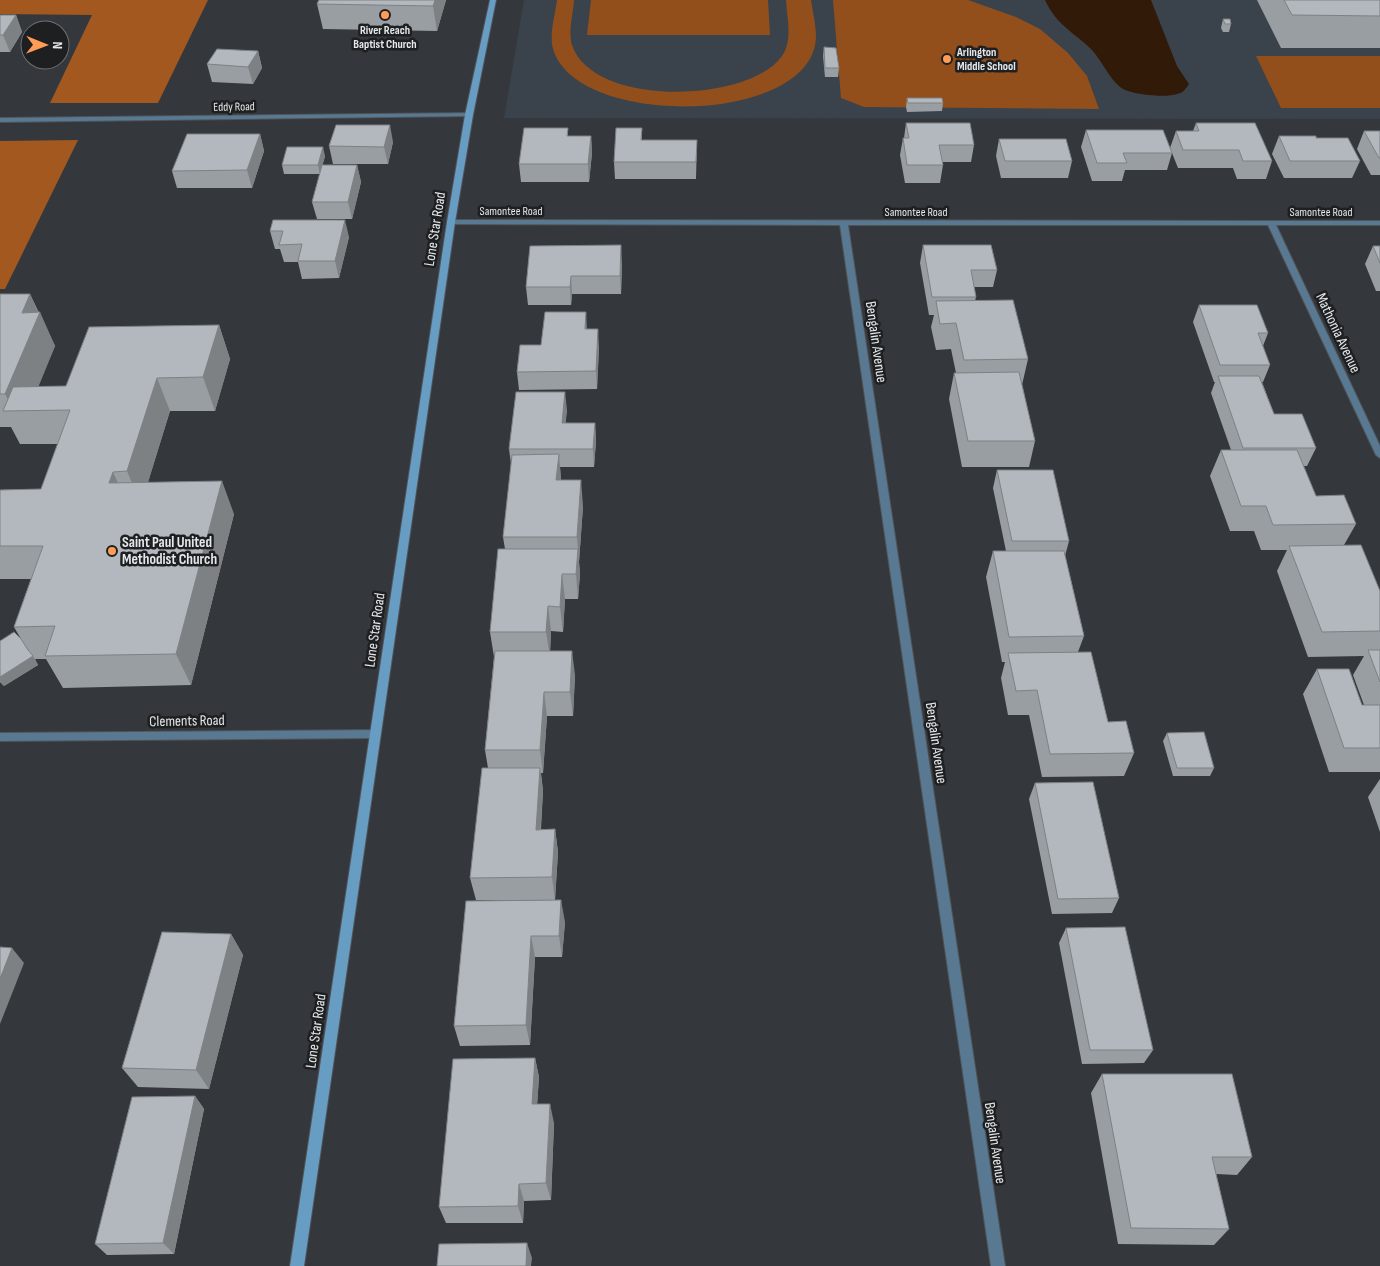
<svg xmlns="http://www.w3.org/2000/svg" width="1380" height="1266" font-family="'Sofia Sans Condensed',sans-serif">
	<rect width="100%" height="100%" fill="#34383c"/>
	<polygon fill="#3a434b" points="524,0 1380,0 1380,119 504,118"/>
	<g fill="#924f1b">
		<path d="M557,0H574C573,14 568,32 572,45C592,107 748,104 782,56C793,40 787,18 786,0H811C813,15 819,35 814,49C792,125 576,126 553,49C549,35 555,15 557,0Z"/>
		<polygon points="591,0 768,0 770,35 587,35"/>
		<polygon points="833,0 968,0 1016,17 1040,29 1068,53 1087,76 1099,109 864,107 841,98"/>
		<polygon points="1256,56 1380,56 1380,108 1281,108"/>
	</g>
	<g fill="#a3581f">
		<polygon points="0,0 208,0 158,103 50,103 92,15 0,14"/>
		<polygon points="78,140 5,289 0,289 0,141"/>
	</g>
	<path fill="#321a09" d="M1045,0H1151L1177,66L1189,84C1186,89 1183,93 1177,94C1166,98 1130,95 1120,87C1109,78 1102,61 1092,50C1074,32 1057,26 1045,0Z"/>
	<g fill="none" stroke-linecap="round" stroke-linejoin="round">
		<defs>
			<g id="street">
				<polygon points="469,113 471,114 471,116 0,122 0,118"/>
				<polygon points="448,220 1380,221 1380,225 1276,225 1380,446 1380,458 1376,455 1268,225 848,225 1005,1266 991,1266 840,225 451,224 447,222"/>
				<polygon points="375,730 379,731 380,734 379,737 375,738 0,741 0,733"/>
			</g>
			<polygon id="secondary" points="490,0 496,0 473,115 455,222 304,1266 290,1266 447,222 465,115"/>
		</defs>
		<use href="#street" stroke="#505458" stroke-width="2"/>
		<use href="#secondary" stroke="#505458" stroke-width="2"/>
		<use href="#street" fill="#587991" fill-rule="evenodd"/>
		<use href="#secondary" fill="#679cc3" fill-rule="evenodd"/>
	</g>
	<g fill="#999ea3">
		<polygon points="446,0 437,31 323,29 317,4"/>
		<polygon points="1257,0 1380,0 1380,48 1281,48"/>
		<polygon points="0,15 16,15 22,32 10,52 0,52"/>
		<polygon points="1223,19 1231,24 1229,32 1223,32 1221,28"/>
		<polygon points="824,47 839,68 838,77 825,77 823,56"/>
		<polygon points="258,51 262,68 253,84 212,82 207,64"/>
		<polygon points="907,98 943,103 942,111 907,112 906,107"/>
		<polygon points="906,123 974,145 971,162 942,162 943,165 940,183 905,183 900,155 903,138 904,138"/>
		<polygon points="1196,123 1272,161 1266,179 1237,179 1233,168 1178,168 1172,153 1167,170 1125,170 1122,181 1092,181 1081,147 1086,130 1170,148 1176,131 1193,131"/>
		<polygon points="568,128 568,136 591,136 592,153 589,182 521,182 519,164"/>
		<polygon points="642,128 642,140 697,140 696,179 615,179 614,162"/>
		<polygon points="1364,131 1380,131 1380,175 1371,175 1357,149"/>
		<polygon points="260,134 264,151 252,188 177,188 172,171"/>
		<polygon points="1279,136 1316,138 1360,161 1352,178 1284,178 1272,154"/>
		<polygon points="999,139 1072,161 1068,178 1001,178 996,156"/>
		<polygon points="393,142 388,164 333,164 329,146"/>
		<polygon points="325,156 320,174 284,174 282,165"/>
		<polygon points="357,165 361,182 352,219 317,219 312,202"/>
		<polygon points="273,220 349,237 339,278 302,279 298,262 284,262 280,249 275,249 270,231"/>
		<polygon points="923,245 997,270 993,287 974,287 976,297 975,301 1028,359 1022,385 1035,441 1029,467 962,467 949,399 954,373 956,373 951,349 936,350 931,327 934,315 929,315 920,263"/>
		<polygon points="1373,246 1380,246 1380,291 1376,291 1365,264"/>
		<polygon points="622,263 621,294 572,294 571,305 528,305 526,287"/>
		<polygon points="0,294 30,294 55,346 38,386 66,386 219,325 230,359 215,411 170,411 148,482 234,514 191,685 63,688 46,659 35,659 38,665 4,686 0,682 0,641 21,639 14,627 31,579 0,579 0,490 41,489 58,444 20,444 11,427 0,427"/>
		<polygon points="1199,305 1268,333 1263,346 1270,365 1263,382 1262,382 1274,414 1316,448 1307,466 1303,466 1316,496 1356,524 1344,545 1380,591 1380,772 1329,772 1303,694 1317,669 1362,705 1364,705 1353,675 1364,656 1308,657 1277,571 1287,550 1261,550 1254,531 1230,531 1210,476 1221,450 1231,450 1211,393 1215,382 1214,382 1193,322"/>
		<polygon points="587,329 599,347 597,389 519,390 517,372 541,345"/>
		<polygon points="567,410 565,423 595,423 596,441 594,467 560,467 561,480 583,506 579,562 580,574 578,599 565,599 563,632 551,631 550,651 575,675 573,716 547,716 543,773 541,773 543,791 541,829 555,829 558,852 555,900 476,900 470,878 488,768 485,750 494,657 490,632 505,549 503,537 511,464 509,449"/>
		<polygon points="997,470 1069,541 1065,556 1084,636 1078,652 1108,722 1134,753 1124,776 1042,777 1029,715 1008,715 1001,678 1005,662 1002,662 986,577 993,551 1006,551 993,488"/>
		<polygon points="1167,733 1214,768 1210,776 1173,776 1163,741"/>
		<polygon points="1380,779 1380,832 1368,797"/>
		<polygon points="1035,783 1119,898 1112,913 1052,914 1029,799"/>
		<polygon points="466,901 565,922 562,957 535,957 530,1045 460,1046 454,1026"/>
		<polygon points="1066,928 1153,1050 1144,1063 1082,1064 1059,943"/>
		<polygon points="231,934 243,955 209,1089 138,1087 122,1068"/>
		<polygon points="535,1058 539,1077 537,1104 554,1123 551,1200 524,1201 523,1223 446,1223 439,1207"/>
		<polygon points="1102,1074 1252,1157 1237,1175 1216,1174 1229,1229 1214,1245 1118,1244 1091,1093"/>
		<polygon points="195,1096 204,1109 174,1254 107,1255 95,1244"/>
	</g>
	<g fill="#7d8184">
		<polygon points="435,0 446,0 437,31 433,6"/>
		<polygon points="16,15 22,32 10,52 3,35"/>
		<polygon points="258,51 262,68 253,84 248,67"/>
		<polygon points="390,125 393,142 388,164 384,147"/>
		<polygon points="260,134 264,151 252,188 247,170"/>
		<polygon points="591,136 592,153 589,182 588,164"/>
		<polygon points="323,147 325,156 320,174 318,165"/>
		<polygon points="357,165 361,182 352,219 348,202"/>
		<polygon points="345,220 349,237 339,278 335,261"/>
		<polygon points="621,245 622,263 621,294 620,276"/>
		<polygon points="571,276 572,294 571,305 570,287"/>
		<polygon points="30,294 39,314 40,312 55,346 29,410 14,411 5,394 22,313"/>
		<polygon points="586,312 587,329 585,329"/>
		<polygon points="219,325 230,359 215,411 203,377"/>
		<polygon points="598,329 599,347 597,389 596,371"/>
		<polygon points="157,378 170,411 141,505 127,471"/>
		<polygon points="565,392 567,410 564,441 562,423"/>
		<polygon points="595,423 596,441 594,467 593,449"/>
		<polygon points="559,454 561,480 556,480"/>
		<polygon points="113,472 128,505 109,483"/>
		<polygon points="581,480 583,506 579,562 577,537"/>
		<polygon points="222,481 234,514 191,685 176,654"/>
		<polygon points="578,549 580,574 578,599 576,574"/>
		<polygon points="562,574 565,599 563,632 560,607"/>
		<polygon points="548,606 551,631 550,657 546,632"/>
		<polygon points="572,651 575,675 573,716 570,692"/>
		<polygon points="33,656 38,665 4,686 0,681 0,677"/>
		<polygon points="544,692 547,716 543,773 540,750"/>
		<polygon points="540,768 543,791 539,852 536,830"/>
		<polygon points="555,829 558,852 555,900 552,877"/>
		<polygon points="561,900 565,922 562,957 559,936"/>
		<polygon points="231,934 243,955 209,1089 196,1070"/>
		<polygon points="531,936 535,957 530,1045 526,1025"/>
		<polygon points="12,948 24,963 0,1024 0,979"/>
		<polygon points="535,1058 539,1077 536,1123 532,1104"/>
		<polygon points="195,1096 204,1109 174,1254 163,1243"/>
		<polygon points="550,1104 554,1123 551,1200 546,1183"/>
		<polygon points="519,1184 524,1201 523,1223 518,1206"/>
		<polygon points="527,1243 532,1258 531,1266 526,1266"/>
	</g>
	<g fill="#b2b8bd" stroke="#7d8184">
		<polygon points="319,0 435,0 433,6 317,4"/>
		<polygon points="1284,0 1380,0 1380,16 1292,15"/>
		<polygon points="0,15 16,15 3,35 0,35"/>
		<polygon points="1223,19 1230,19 1231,24 1225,24"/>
		<polygon points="824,47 836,48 839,68 825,68"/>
		<polygon points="217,49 258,51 248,67 207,64"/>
		<polygon points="907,98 942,98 943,103 908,103"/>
		<polygon points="906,123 970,123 974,145 939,145 943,165 907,165 903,138 909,138"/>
		<polygon points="1196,123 1255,123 1272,161 1243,161 1239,150 1183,150 1176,131 1199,131"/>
		<polygon points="336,125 390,125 384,147 329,146"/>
		<polygon points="524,128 568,128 567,136 591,136 588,164 519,164"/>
		<polygon points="616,128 642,128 641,140 697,140 696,162 614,162"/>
		<polygon points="1086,130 1163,130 1172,153 1123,153 1127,163 1097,163"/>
		<polygon points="1364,131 1380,131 1380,158 1379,158"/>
		<polygon points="187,134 260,134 247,170 172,171"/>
		<polygon points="1279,136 1316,136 1316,138 1348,138 1360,161 1290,161"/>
		<polygon points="999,139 1066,139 1072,161 1005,161"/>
		<polygon points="287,147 323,147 318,165 282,165"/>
		<polygon points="322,165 357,165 348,202 312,202"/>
		<polygon points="273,220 345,220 335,261 298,261 302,244 279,245 283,231 270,231"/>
		<polygon points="621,245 620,276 571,276 570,287 526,287 530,246"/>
		<polygon points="923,245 991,245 997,270 971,270 976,297 932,297"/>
		<polygon points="1373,246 1380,246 1380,263"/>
		<polygon points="0,294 30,294 22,313 40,312 5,394 0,394"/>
		<polygon points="1013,300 1028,359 964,360 956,323 940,324 936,301"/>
		<polygon points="1199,305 1257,305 1268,333 1258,333 1270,365 1220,365"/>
		<polygon points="545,312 586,312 585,329 598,329 596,371 517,372 520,345 541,345"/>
		<polygon points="219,325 203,377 157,378 127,471 113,472 109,483 222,481 176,654 45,656 55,626 14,627 43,546 0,546 0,490 41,489 70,410 3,411 13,387 66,386 89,327"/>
		<polygon points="1019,372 1035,441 968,441 954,373"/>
		<polygon points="1218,376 1259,376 1274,414 1302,414 1316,448 1243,448"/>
		<polygon points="516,392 565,392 562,423 595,423 593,449 509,449"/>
		<polygon points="1221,450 1297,450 1316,496 1344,495 1356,524 1273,525 1266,506 1241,506"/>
		<polygon points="559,454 556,480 581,480 577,537 503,537 512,455"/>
		<polygon points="997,470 1053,470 1069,541 1012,541"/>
		<polygon points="1361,545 1380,591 1380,631 1322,632 1289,546"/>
		<polygon points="498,549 578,549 576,574 562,574 560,607 548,606 546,632 490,632"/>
		<polygon points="993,551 1064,551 1084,636 1009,637"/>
		<polygon points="14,632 21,639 28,650 33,656 0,677 0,641"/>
		<polygon points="1368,650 1380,650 1380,682"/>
		<polygon points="495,651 572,651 570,692 544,692 540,750 485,750"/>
		<polygon points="1091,652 1108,722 1126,721 1134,753 1050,754 1037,690 1016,691 1008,653"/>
		<polygon points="1317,669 1349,669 1362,705 1380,705 1380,748 1344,748"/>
		<polygon points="1204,732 1214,768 1177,768 1167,733"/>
		<polygon points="482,768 540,768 536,830 555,829 552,877 470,878"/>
		<polygon points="1093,782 1119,898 1058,899 1035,783"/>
		<polygon points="561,900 559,936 531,936 526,1025 454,1026 466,901"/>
		<polygon points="1125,927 1153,1050 1090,1050 1066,928"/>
		<polygon points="162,932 231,934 196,1070 122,1068"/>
		<polygon points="0,947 12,948 0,979"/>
		<polygon points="535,1058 532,1104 550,1104 546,1183 519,1184 518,1206 439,1207 453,1059"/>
		<polygon points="1102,1074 1232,1074 1252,1157 1212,1157 1229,1229 1131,1228"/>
		<polygon points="195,1096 163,1243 95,1244 132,1097"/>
		<polygon points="527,1243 526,1266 437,1266 439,1244"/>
	</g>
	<g fill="#fe9c58" stroke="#1d1f21" stroke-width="2">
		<circle cx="385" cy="15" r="5"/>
		<circle cx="947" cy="59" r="5"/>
		<circle cx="112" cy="551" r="5"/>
	</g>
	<g text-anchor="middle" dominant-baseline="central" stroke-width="5" stroke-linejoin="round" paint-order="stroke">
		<g font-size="12" font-weight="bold" fill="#e5e8ea" stroke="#1d1f21">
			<text x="385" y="30">River Reach<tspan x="385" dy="14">Baptist Church</tspan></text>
			<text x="957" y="52" text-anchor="start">Arlington<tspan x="957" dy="14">Middle School</tspan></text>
		</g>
		<g font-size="12" fill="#e5e8ea" stroke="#1d1f21">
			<text transform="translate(234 107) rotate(-1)">Eddy Road</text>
			<text x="511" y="211">Samontee Road</text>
			<text x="916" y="212">Samontee Road</text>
			<text x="1321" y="212">Samontee Road</text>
		</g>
		<g font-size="15" fill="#e5e8ea" stroke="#1d1f21">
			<text transform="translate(435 229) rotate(-81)">Lone Star Road</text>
			<text transform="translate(1338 333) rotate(65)">Mathonia Avenue</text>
			<text transform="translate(876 342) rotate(82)">Bengalin Avenue</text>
			<text transform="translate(375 630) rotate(-82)">Lone Star Road</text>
			<text transform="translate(187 721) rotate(-1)">Clements Road</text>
			<text transform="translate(936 743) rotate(82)">Bengalin Avenue</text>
			<text transform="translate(316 1031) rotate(-82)">Lone Star Road</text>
			<text transform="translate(995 1143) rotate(82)">Bengalin Avenue</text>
		</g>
		<g font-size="15" font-weight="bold" fill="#e5e8ea" stroke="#1d1f21" text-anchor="start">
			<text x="122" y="542">Saint Paul United<tspan x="122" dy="17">Methodist Church</tspan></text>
		</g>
	</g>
	<g transform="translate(45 45) rotate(91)"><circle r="24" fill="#1d1f21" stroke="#6d6f71"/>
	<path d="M0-4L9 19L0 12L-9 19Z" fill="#fe9c58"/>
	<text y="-8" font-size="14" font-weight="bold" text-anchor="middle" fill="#e5e8ea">N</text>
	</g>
</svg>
